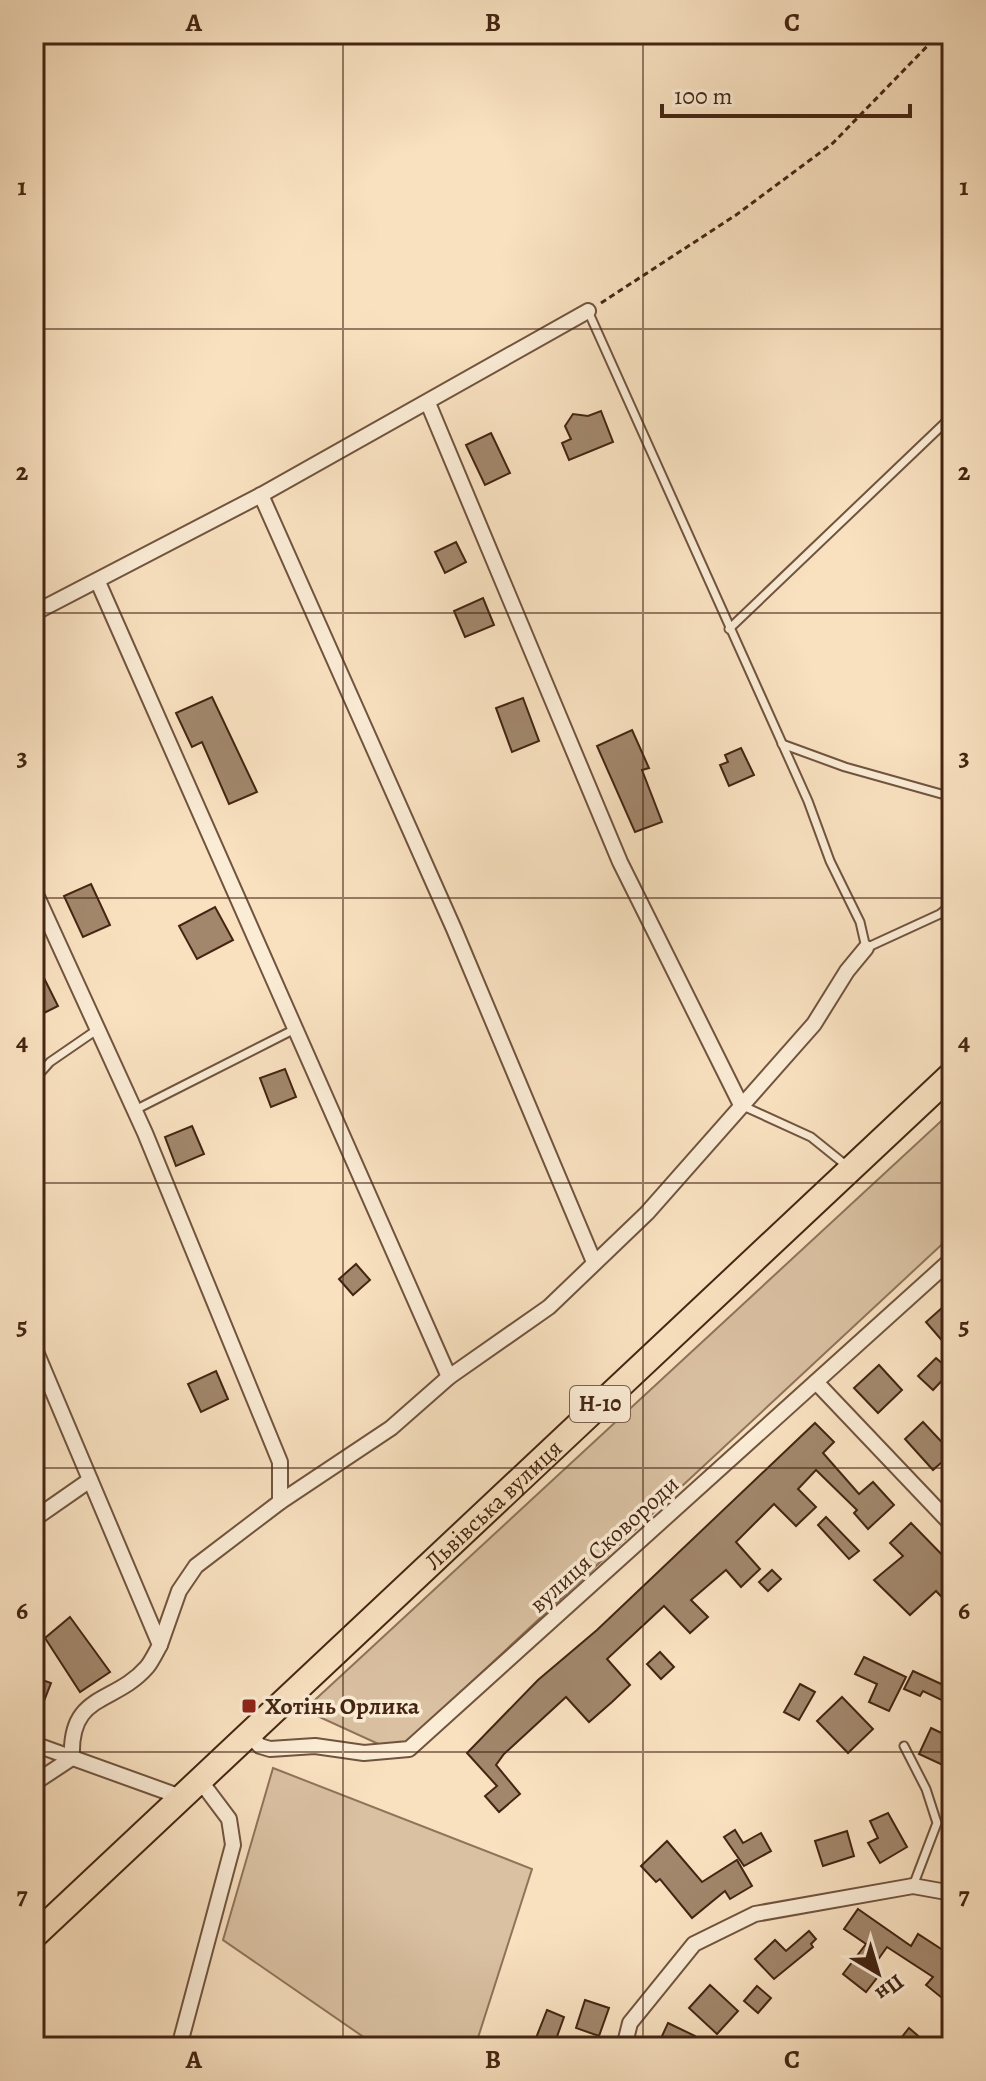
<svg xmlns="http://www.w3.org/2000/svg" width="986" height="2081" font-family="Alegreya,serif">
	<rect width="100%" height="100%" fill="#f9e1c0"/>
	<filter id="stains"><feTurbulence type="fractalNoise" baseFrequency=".0025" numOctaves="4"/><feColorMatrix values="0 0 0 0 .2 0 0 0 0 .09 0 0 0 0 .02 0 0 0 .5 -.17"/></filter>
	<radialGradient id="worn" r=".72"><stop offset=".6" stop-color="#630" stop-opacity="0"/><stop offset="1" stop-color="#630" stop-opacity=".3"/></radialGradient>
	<g fill="#dac1a2" stroke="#8f735a" stroke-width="2">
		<polygon points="952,1111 952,1235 396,1752 304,1710"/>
		<polygon points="273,1768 532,1869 475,2047 378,2047 223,1940"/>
	</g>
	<g fill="#a2876c" stroke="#442512" stroke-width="2">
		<polygon points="601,411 613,442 569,460 562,443 571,439 565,426 573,414 588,416"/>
		<polygon points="491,433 510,473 485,485 466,445"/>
		<polygon points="456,542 466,562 445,573 435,552"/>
		<polygon points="483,598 494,625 465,637 454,611"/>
		<polygon points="212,697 257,792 229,804 202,742 192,747 176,713"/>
		<polygon points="523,698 539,741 512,752 496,708"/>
		<polygon points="632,730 649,768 642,770 662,822 635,832 597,746"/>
		<polygon points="741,748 754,775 729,786 720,765 728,762 725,755"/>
		<polygon points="91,884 110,925 83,937 64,896"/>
		<polygon points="215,907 233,940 197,959 179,926"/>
		<polygon points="34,958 58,1006 34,1018"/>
		<polygon points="285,1069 296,1097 271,1107 260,1078"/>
		<polygon points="192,1126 204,1154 176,1166 165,1137"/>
		<polygon points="356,1264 370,1280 353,1295 339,1279"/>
		<polygon points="952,1299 952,1352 926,1322"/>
		<polygon points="936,1358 951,1371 933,1390 918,1376"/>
		<polygon points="879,1365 902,1390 878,1413 854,1388"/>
		<polygon points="216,1371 228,1399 201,1412 188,1384"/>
		<polygon points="923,1422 952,1453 933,1470 905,1439"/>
		<polygon points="815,1423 834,1442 823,1453 859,1494 873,1482 894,1505 868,1529 854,1513 857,1510 816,1470 798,1489 816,1507 796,1526 774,1504 736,1542 760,1569 741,1587 726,1570 691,1600 708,1617 690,1633 664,1606 607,1659 630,1685 612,1702 589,1722 566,1697 504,1754 496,1765 520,1794 499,1812 485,1796 497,1786 467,1753 538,1680 597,1630"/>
		<polygon points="826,1517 859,1551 849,1559 818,1525"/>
		<polygon points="911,1523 952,1565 952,1608 936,1591 910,1615 874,1580 903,1556 890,1543"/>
		<polygon points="772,1570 781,1579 768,1591 759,1582"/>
		<polygon points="70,1617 110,1672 80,1692 45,1638"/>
		<polygon points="660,1652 674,1667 661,1679 647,1664"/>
		<polygon points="864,1657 906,1677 889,1711 869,1702 877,1684 855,1674"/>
		<polygon points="913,1671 952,1689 952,1705 923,1691 920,1696 904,1689"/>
		<polygon points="34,1677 51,1683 35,1724 34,1723"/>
		<polygon points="800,1684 815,1692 799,1720 784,1712"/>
		<polygon points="842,1697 873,1729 848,1753 817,1721"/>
		<polygon points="931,1728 952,1738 952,1757 947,1767 919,1754"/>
		<polygon points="888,1813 907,1847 880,1863 868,1843 878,1838 870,1821"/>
		<polygon points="735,1830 743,1843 761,1833 771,1851 744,1866 724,1837"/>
		<polygon points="847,1831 854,1856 823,1866 815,1841"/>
		<polygon points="667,1841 702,1882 737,1860 752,1886 730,1899 725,1891 692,1918 660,1879 656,1882 641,1866"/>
		<polygon points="858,1909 911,1946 918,1934 952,1956 952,2006 926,1985 933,1977 887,1947 872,1968 880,1974 866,1992 843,1974 866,1944 844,1929"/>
		<polygon points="809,1931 816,1939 811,1944 813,1947 774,1979 755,1959 775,1940 786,1951"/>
		<polygon points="710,1985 738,2011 717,2034 689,2008"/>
		<polygon points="757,1986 771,1998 758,2013 744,2001"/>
		<polygon points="585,2000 609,2008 599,2036 576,2028"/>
		<polygon points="547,2010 564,2017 554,2045 536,2038"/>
		<polygon points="668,2023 695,2036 690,2047 657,2047"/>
		<polygon points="909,2028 931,2047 894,2047"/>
	</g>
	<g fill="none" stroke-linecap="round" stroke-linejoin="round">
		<defs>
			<g id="lane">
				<polyline points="588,311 808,801 830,861 860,922 866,948 940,914 952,904"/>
				<polyline points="729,629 952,416"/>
				<polyline points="782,744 845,767 952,797"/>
				<polyline points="34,1080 50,1062 98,1029"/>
				<polyline points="741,1105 811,1137 847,1166"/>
				<polyline points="135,1110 295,1029"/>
				<polyline points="904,1746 926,1789 937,1823 913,1886"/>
			</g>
			<g id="street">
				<polyline points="428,403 620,862 741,1105"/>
				<polyline points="261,495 454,929 594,1262"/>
				<polyline points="98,582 449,1377"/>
				<polyline points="34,613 261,495 588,311"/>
				<polyline points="34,890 145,1133 280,1462 280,1502"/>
				<path d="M34,1347L160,1645C156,1652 152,1661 147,1667C114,1705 69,1692 72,1758L34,1783"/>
				<polyline points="816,1382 952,1525"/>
				<polyline points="34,1519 90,1480"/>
				<polyline points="160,1645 179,1591 196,1566 280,1502 391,1428 449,1377 549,1307 647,1213 814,1024 847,971 866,948"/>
				<polyline points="248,1734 260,1746 270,1749 315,1746 364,1753 409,1749 952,1259"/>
				<polyline points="34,1744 181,1797"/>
				<polyline points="179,2047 233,1845 229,1819 199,1779"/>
				<polyline points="624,2047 630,2023 694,1944 755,1914 913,1886 952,1893"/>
				<polyline points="951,2047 952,2046"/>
			</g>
			<g id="primary">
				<path id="s1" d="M34,1936L952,1074"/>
			</g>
		</defs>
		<use href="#lane" stroke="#71543e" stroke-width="11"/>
		<use href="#street" stroke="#71543e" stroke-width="18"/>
		<use href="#primary" stroke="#442512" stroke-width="28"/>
		<polyline stroke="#442512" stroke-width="3" stroke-dasharray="6 4" stroke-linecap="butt" points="601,303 736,215 833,143 939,34"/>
		<use href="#lane" stroke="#fbecd6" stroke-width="7"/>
		<use href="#street" stroke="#fbecd6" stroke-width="14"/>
		<use href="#primary" stroke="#f9e1c0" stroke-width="24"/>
	</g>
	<path fill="none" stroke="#442512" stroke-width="2" stroke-opacity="0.55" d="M343,34V2047M643,34V2047M34,329H952M34,613H952M34,898H952M34,1183H952M34,1468H952M34,1752H952"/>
	<rect fill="#8f2418" stroke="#fbecd6" stroke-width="3" x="241" y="1698" width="16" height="16" rx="4"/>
	<g text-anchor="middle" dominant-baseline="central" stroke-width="7" stroke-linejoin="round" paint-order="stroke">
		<rect fill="#fbecd6" stroke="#7b614d" stroke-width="2" x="570" y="1386" width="60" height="36" rx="6"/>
		<g font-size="22" font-weight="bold" fill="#442512">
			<text x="600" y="1404">Н-10</text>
		</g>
		<g font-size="24" fill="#442512" stroke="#fbecd6">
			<text stroke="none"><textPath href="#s1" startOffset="630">Львівська вулиця</textPath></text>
			<text transform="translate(604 1544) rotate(-42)">вулиця Сковороди</text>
		</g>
		<g font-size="24" font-weight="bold" fill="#442512" stroke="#fbecd6" text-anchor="start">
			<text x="265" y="1706">Хотінь Орлика</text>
		</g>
	</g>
	<rect width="986" height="2081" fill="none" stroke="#f9e1c0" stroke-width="88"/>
	<g transform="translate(878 1973) rotate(142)" stroke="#fbecd6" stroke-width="6" paint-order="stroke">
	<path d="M0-6L14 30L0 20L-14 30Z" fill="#442512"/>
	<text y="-12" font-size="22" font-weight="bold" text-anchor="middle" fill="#442512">Пн</text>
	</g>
	<path d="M662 104v12h248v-12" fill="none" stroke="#442512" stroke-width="4"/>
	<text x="674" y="104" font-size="24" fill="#442512" stroke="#fbecd6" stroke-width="6" paint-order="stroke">100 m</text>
	<rect x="44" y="44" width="898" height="1993" fill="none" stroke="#442512" stroke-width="3"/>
	<g font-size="26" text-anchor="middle" font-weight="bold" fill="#442512">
		<text x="194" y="31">A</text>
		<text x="493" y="31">B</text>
		<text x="792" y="31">C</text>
		<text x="22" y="195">1</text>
		<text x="964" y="195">1</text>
		<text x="22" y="480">2</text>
		<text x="964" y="480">2</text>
		<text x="22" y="765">3</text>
		<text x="964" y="765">3</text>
		<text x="22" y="1050">4</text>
		<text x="964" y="1050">4</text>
		<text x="22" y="1334">5</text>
		<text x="964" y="1334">5</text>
		<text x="22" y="1619">6</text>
		<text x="964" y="1619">6</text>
		<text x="22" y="1904">7</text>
		<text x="964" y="1904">7</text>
		<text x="194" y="2068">A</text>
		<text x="493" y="2068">B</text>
		<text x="792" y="2068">C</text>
	</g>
	<rect width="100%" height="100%" filter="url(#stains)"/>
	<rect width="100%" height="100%" fill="url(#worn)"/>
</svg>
